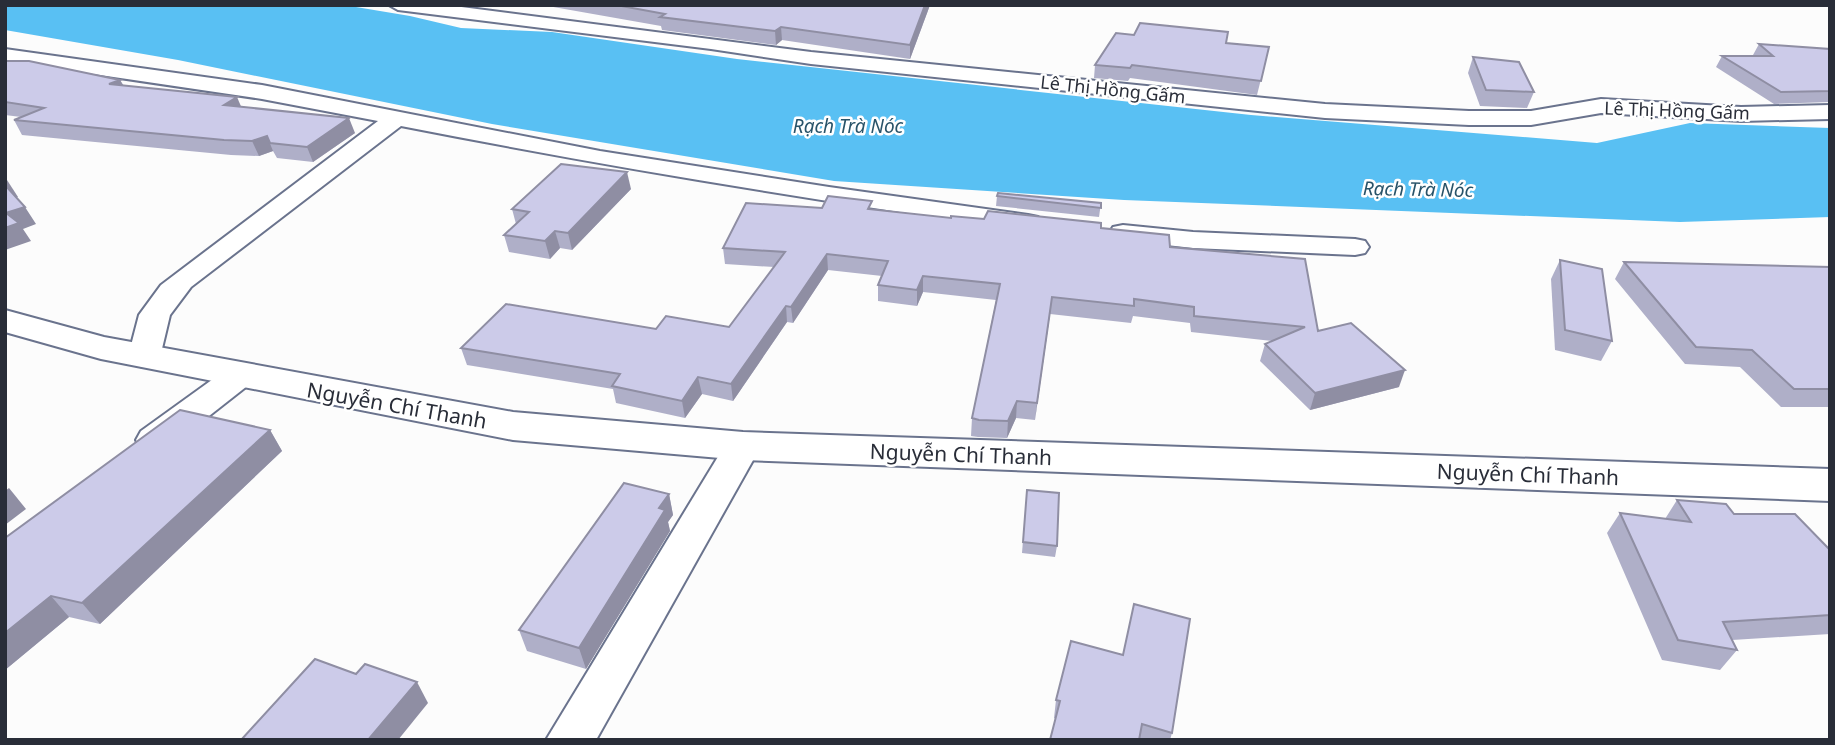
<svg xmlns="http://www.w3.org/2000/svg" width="1835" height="745" font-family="'Noto Sans',sans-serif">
	<rect width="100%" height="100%" fill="#fcfcfc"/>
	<polygon fill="#59c0f3" points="5,5 344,5 410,16 461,28 552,32 737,59 1251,115 1597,143 1690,123 1830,128 1830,217 1680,222 1124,200 834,181 492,124 178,60 5,30"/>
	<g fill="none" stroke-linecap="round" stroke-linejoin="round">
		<defs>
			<g id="minor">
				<polygon points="389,5 446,5 811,52 1325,104 1469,111 1531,111 1601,99 1741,107 1830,105 1830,119 1741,121 1601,113 1531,125 1469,125 1325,118 811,64 711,49 398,10"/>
				<path d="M5,49L262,85L600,151L829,187L1028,215L1038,217L1042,223L1038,229L1028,231C818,201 609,167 401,126L191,287L170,315L160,357L156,364L144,367L132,364L128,357L139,315L161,285L378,121L262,99L5,61Z"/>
				<polygon points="1123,225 1193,232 1355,239 1365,241 1369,247 1365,253 1355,255 1193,248 1113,239 1109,233 1113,227"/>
				<polygon points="239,365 251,369 256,376 251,383 167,449 154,452 141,449 136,440 141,431 227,369"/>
				<polygon points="743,434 756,437 761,446 596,740 546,740 730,437"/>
			</g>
			<polygon id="secondary" points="5,310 104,337 513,412 743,432 1830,469 1830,501 743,460 513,440 101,359 5,332"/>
		</defs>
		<use href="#minor" stroke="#6a738d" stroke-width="4"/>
		<use href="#secondary" stroke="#6a738d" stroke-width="4"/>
		<use href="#minor" fill="#fff" fill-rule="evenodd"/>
		<use href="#secondary" fill="#fff" fill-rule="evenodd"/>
	</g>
	<g fill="#afafc8">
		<polygon points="542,5 930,5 910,59 782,40 776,45 662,30 661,26"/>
		<polygon points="1134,35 1269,47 1257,95 1130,78 1128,81 1094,78 1095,65"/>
		<polygon points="1759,44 1830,49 1830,102 1774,104 1716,67 1722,56 1753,56 1753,55"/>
		<polygon points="1473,57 1534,92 1527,108 1480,106 1468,73"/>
		<polygon points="5,61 120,80 124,86 242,107 355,133 313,162 277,158 273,151 259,156 231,155 22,135 14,120 21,117 5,115"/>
		<polygon points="631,189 572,250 560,248 550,259 509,252 504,235 516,224 512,209"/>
		<polygon points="997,196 1101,203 1099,217 996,206"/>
		<polygon points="872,209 951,218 1101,228 1170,247 1318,331 1399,387 1310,410 1260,361 1265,344 1272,341 1191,332 1190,323 1133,316 1131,323 1050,314 1035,420 1016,418 1007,438 978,437 971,436 972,418 996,300 923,292 917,306 878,301 878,285 882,276 828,270 793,323 787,322 733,401 702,394 685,418 616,403 613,389 467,365 461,348 656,329 729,327 774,267 725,264 723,248"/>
		<polygon points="1560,260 1612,341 1601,361 1555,350 1551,279"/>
		<polygon points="1624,262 1830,267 1830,407 1781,407 1740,367 1685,364 1615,279"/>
		<polygon points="270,430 282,451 100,624 69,617 5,670 5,538"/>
		<polygon points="1027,490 1057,546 1055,557 1022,553"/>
		<polygon points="669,494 673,515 668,522 670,531 586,669 527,651 519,630"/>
		<polygon points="1677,500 1734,514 1830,550 1830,634 1732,640 1737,650 1720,670 1662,660 1607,533 1620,513 1665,519"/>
		<polygon points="1056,700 1172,733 1170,740 1050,740 1056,719 1054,718"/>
	</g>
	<g fill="#8f8ea3">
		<polygon points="925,5 930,5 910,59 910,45"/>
		<polygon points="781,27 782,40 776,45 775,31"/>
		<polygon points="120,80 128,94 109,84"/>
		<polygon points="237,97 243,111 224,105"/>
		<polygon points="349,118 355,133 313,162 307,147"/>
		<polygon points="267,136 273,151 259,156 252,141"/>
		<polygon points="627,172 631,189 572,250 568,233"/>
		<polygon points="5,180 7,180 18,197 13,198 5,187"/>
		<polygon points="25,207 36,224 23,229 31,241 5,250 6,213"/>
		<polygon points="555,231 560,248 550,259 545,241"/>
		<polygon points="827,254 828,270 793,323 791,307"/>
		<polygon points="923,276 923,292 917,306 917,290"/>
		<polygon points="1052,297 1050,314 1035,420 1037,403"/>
		<polygon points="786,306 787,322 733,401 731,384"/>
		<polygon points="1405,370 1399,387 1310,410 1315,393"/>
		<polygon points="698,377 702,394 685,418 682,401"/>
		<polygon points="1017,401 1016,418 1007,438 1008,421"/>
		<polygon points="270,430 282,451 100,624 82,603"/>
		<polygon points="9,488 26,509 5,525 5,491"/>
		<polygon points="669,494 673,515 668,522 670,531 586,669 579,648 659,508"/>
		<polygon points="51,596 69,617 5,670 5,633"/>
		<polygon points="417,682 428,703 398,740 368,740"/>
	</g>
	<g fill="#cccbe9" stroke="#8f8ea3" stroke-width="2">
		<polygon points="616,5 925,5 910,45 781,27 775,31 660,17 665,14"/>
		<polygon points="1140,23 1228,32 1226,43 1269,47 1261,81 1132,65 1130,68 1095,65 1116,33 1134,35"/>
		<polygon points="1759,44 1830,49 1830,91 1781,92 1722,56 1773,56"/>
		<polygon points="1473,57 1519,62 1534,92 1486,90"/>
		<polygon points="5,61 29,61 120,80 109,84 237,97 224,105 349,118 307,147 270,143 267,136 252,141 224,140 14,120 44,108 5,102"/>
		<polygon points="561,164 627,172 568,233 555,231 545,241 504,235 529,212 512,209"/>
		<polygon points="5,185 25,207 6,213 19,223 5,228"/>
		<polygon points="998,193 1101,203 1101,208 997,196"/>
		<polygon points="828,196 872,201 868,209 951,218 951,216 984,219 988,211 1101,223 1101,228 1169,235 1170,247 1305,259 1318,331 1351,323 1405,370 1315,393 1265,344 1305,327 1194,316 1194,307 1134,299 1134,306 1052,297 1037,403 1017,401 1008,421 979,420 972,418 1000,284 923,276 917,290 878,285 888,261 827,254 791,307 786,306 731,384 698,377 682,401 612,386 620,374 461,348 506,304 656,329 666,316 729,327 785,252 723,248 746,203 822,208"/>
		<polygon points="1560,260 1602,269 1612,341 1565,330"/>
		<polygon points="1624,262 1830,267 1830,389 1794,389 1752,350 1696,347"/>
		<polygon points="180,410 270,430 82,603 51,596 5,633 5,538"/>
		<polygon points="624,483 669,494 659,508 665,510 579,648 519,630"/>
		<polygon points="1027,490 1059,493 1057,546 1023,542"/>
		<polygon points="1677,500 1726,504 1734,514 1795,514 1830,550 1830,615 1723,622 1737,650 1678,640 1620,513 1691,522"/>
		<polygon points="1134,604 1190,619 1172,733 1142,724 1139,740 1050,740 1060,701 1056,700 1071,641 1123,655"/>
		<polygon points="315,659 356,674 365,664 417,682 368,740 241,740"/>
	</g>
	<g text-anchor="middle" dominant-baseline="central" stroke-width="5" stroke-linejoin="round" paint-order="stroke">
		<g font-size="18" fill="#292d38" stroke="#fff">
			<text transform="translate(1113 89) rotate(6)">Lê Thị Hồng Gấm</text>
			<text transform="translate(1677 110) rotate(2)">Lê Thị Hồng Gấm</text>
		</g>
		<g font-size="19" font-style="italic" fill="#285369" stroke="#fff">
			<text x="848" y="126">Rạch Trà Nóc</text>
			<text transform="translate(1418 189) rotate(1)">Rạch Trà Nóc</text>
		</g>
		<g font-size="21" fill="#292d38" stroke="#fff">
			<text transform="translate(397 405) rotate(10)">Nguyễn Chí Thanh</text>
			<text transform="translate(961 454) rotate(2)">Nguyễn Chí Thanh</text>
			<text transform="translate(1528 474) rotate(2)">Nguyễn Chí Thanh</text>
		</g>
	</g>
	<rect width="1835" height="745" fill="none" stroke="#292d38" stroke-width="14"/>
</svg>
